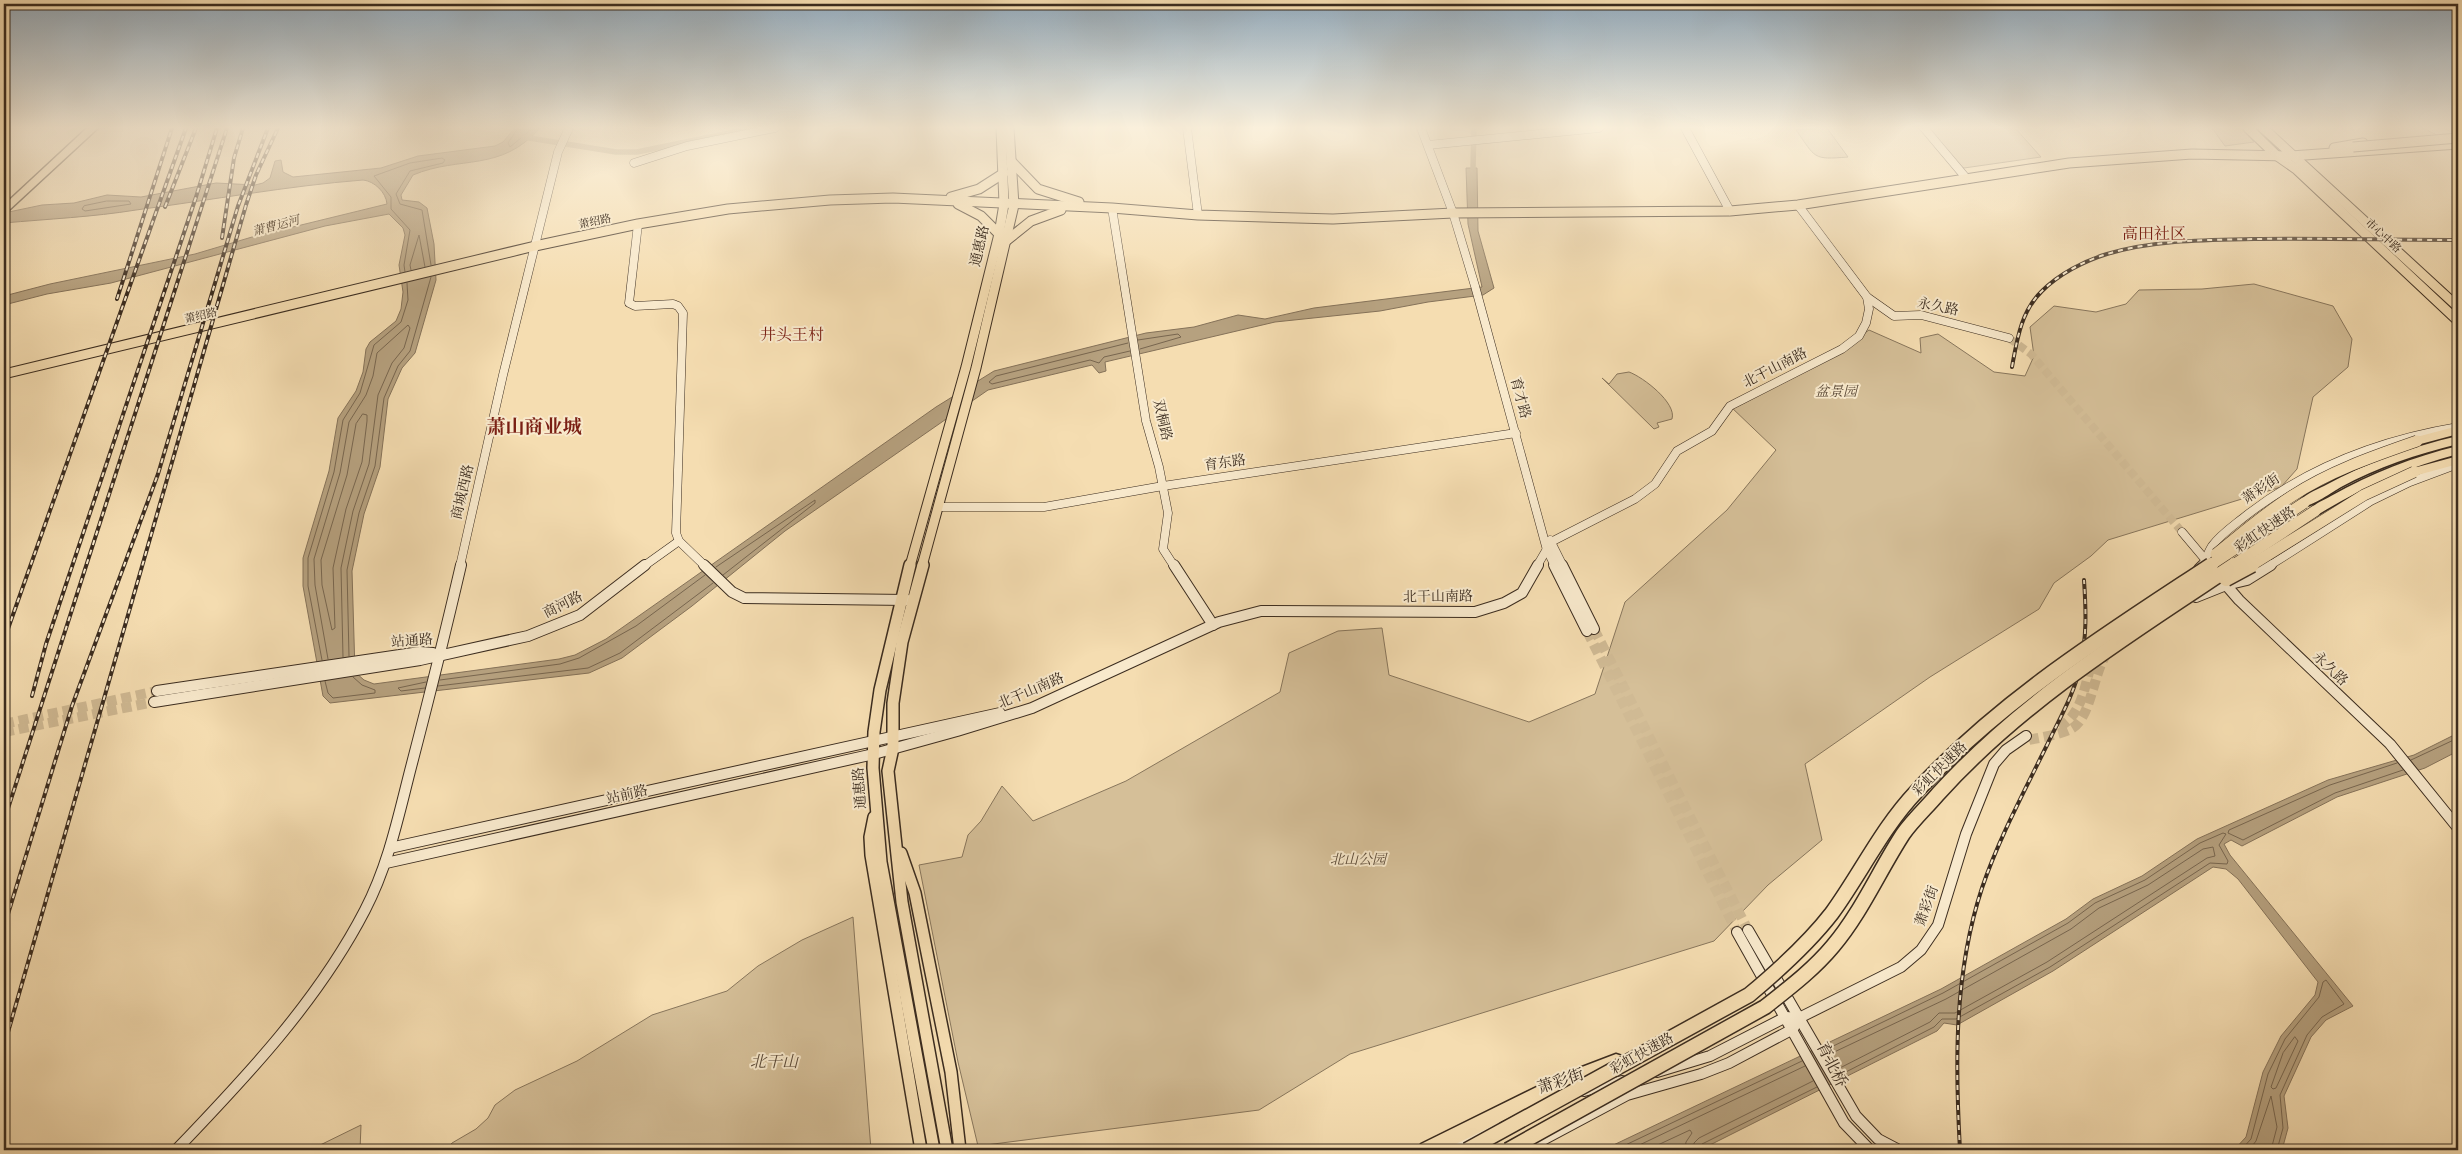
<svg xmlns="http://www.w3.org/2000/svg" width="2462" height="1154" font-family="'IM FELL English','Noto Serif SC',serif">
	<rect width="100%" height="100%" fill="#f5ddb1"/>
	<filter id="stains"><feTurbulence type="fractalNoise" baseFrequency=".004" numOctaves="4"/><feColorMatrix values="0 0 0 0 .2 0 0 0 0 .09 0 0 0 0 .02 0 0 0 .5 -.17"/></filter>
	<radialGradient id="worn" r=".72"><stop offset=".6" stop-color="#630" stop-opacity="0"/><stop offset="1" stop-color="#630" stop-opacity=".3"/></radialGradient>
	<g fill="#d5bf98" stroke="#88765c">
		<path d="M1827,128L1848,157C1812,160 1816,158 1796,130Z"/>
		<polygon points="1928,128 2015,128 2041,157 1964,168 1960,166"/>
		<polygon points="2212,128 2241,128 2254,142 2225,146"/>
		<polygon points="2254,284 2333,306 2352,339 2348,367 2313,397 2297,469 2281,487 2108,540 2091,556 2054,583 2039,609 1930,677 1805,764 1822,840 1768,885 1714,941 1350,1054 1259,1110 978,1146 958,1062 919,865 962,857 968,835 981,821 1002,786 1033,821 1126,781 1280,692 1289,653 1338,631 1382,628 1389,675 1529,722 1595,694 1625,602 1727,510 1776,450 1730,406 1849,344 1869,330 1921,353 1920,338 1938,334 1994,372 2025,376 2034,356 2030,327 2054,306 2096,312 2126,304 2139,290 2202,289"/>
		<path d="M1629,372C1643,377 1677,403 1672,419L1657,423L1659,427L1654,429L1602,378L1609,384L1617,374Z"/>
		<polygon points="853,917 871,1150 446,1150 452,1143 476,1129 488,1118 495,1105 515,1090 577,1061 652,1015 727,991 758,966 802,940"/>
		<polygon points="361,1125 360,1150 310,1150"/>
	</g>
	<g fill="#b6a17f" stroke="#857259">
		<path d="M515,128H540C500,173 461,155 413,175L401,195L402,200L419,202L427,208L434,244L436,280L415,353L402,368L388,399L380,467L364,514L352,571L355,672L364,680L374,684L559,659L575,655L606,639L936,407L994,371L1146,333L1194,327L1238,315L1265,319L1314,308L1482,287L1468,224L1466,168H1477L1478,231L1494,288L1483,295L1428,302L1380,311L1275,322L1105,362L1106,371L1099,373L1092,365L988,390L785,531L692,606L622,658L589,673L330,703L323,696L303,586V558L329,471L338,418L356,391L363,372L366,349L370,342L396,321L401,309L403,292L399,265L405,235L403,228L389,214L325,226L111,283L47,294L4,305V296L50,284L195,254L252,237L387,204C386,192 374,181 363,180C287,186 212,200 136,210C93,217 48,219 4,223V213L42,205L74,203L107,195L141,197L216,183L255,185L263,183L270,178L275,161L281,160L283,172L293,177L381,168L418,156L495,146L503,142Z"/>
		<polygon points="2458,733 2458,751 2425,768 2337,797 2242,846 2231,840 2224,844 2230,855 2353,1006 2326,1020 2311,1037 2284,1096 2288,1128 2282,1150 2234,1150 2246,1137 2263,1072 2281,1036 2315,995 2318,982 2238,879 2226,869 2213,867 2053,971 1957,1025 1944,1023 1937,1031 1700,1150 1603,1150 1941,989 2066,919 2093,899 2142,876 2197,839 2328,780 2414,755"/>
	</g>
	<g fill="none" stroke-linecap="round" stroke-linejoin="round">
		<g stroke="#78664f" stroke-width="1">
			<polyline points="518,128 508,143 510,147 533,128"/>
			<polygon points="107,201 129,201 131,204 85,211 82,209 84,206"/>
			<polyline points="411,270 410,265 419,235 425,267"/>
			<polyline points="405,272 404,265 410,230 391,209 391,197 374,176 410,163 442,158 445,160 443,163 410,171 396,194 400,204 422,210 431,265"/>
			<polyline points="1138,340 1178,334 1181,337 1140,349"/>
			<polyline points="1128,343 996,376 989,382 992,384 1090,360 1099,363 1104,357 1130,351"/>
			<polygon points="363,414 367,415 367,421 362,462 346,509 333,568 335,628 332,630 322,585 321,560 347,475 356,424"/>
			<polyline points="716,567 815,500 815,503 723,575"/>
			<polyline points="349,656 347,570 359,513 375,466 384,398 398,366 410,351 431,277"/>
			<polyline points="328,659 315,585 314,559 340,473 349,422 366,395 373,376 377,353 408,325 410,328 404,348 392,363 378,395 369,464 353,511 341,568 343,657"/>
			<polyline points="322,660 308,586 308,558 334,472 343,420 360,393 374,345 401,322 408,300 407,283"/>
			<polyline points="440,680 560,664 579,658 636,626 705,575"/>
			<polyline points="325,681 328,693 333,698 375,693 375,690 362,685 353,677"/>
			<polyline points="438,686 588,668 620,653 713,583"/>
			<polyline points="425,688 401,691 398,688 426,682"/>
			<polyline points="2411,760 2458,738"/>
			<polyline points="2397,763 2330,785 2229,830 2228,833 2243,840 2335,793 2403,770"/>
			<polygon points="2295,1037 2298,1041 2276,1088 2273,1089 2271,1087 2283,1053"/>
			<polyline points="1825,1050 1943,993 2068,923 2095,903 2145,880 2200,843 2223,833 2226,834 2219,845 2228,861 2227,864 2210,863 2050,967 1956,1019 1942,1019 1934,1027 1840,1075"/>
			<polyline points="1828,1055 1946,999 2071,929 2099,908 2148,885 2203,849 2213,847 2215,856 2207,858 2047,962 1955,1013 1939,1013 1930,1022 1836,1070"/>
			<polyline points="1615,1150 1802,1061"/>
			<polyline points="1629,1150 1805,1066"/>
			<polyline points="1647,1150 1690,1130 1692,1133 1686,1142 1685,1150"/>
			<polyline points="1693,1150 1694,1143 1699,1138 1813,1081"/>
			<polyline points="1699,1150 1702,1144 1817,1087"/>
			<polyline points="2241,1150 2251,1139 2268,1074 2285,1039 2319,997 2323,982 2326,980 2344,1004 2322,1017 2307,1035 2280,1095 2283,1128 2277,1150"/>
			<polyline points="2249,1150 2256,1141 2271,1096 2277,1127 2271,1150"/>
		</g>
		<g stroke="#b6a17f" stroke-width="5.5">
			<polyline points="523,137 616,152 637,152 754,128"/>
			<polyline points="1473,168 1474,128"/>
		</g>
		<polyline stroke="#d0ba94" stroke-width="8" stroke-dasharray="8 4" stroke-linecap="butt" points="2009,338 2031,354 2182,532"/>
		<g stroke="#d0ba94" stroke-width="10" stroke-dasharray="10 5" stroke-linecap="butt">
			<polyline points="1594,629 1748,930"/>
			<polyline points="1587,631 1737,932"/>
			<polyline points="4,724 157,691"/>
			<path d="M2059,727C2083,714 2084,686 2092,662"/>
			<polyline points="4,732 154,702"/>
			<path d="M2029,740C2042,737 2059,735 2071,729C2091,719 2093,674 2106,655"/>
		</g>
		<defs>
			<g id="secondary-far1">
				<polyline points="1187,128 1198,215"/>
				<polyline points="1421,128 1453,213 1475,286 1547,550 1555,566"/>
				<polyline points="1685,128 1730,211"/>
				<polyline points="1924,128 1967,179"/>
				<polyline points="2432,128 2457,139"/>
				<polyline points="1428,145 1599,128"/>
				<polyline points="634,163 687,146 775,128"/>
				<polyline points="1112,208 1146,421 1159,467 1168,513 1163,549 1174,566"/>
				<polyline points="638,224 629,303 635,306 673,304 678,306 683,313 676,533 679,541 705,566"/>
				<polyline points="1867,297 1894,316 1921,315 2009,338"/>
				<polyline points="938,507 1044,507 1163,486 1516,433"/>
				<polyline points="2182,532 2209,564"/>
				<polyline points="1550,540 1563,566"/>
				<polyline points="460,566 503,375 558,152 569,128"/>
				<polyline points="644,566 679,541"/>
				<polyline points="1537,566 1551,542 1635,499 1655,484 1677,451 1712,431 1730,406 1842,349 1859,336 1866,323 1869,309 1867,297 1798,205"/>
				<path d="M2202,566C2206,560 2208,552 2212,546C2220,535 2233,526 2243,518C2306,468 2380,440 2458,427"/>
				<polyline points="2269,566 2371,501 2410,482 2458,464"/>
			</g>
			<g id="secondary">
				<polyline points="704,565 732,592 744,598 908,600"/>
				<polyline points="1174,565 1213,625"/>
				<polyline points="1554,565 1587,631"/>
				<polyline points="1562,565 1594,629"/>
				<polyline points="2199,569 2203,565"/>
				<polyline points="2220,578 2239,600 2390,744 2458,828"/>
				<polyline points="2196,597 2226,585 2247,580 2271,565"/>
				<polyline points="157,691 420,652 433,653"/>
				<polyline points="154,702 420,660 528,636 580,615 645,565"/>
				<polyline points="390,848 1000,713"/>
				<polyline points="386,863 874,754 957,731 1032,708 1219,622 1261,611 1475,612 1504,603 1522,593 1538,565"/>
				<polyline points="1748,930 1856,1116 1878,1139 1899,1150"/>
				<polyline points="1737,932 1844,1123 1870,1150"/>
				<polyline points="1657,1072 1710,1056 1786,1017 1799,1018 1901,967 1921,950 1938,925 1966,834 1994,764 2006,750 2026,736"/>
				<polyline points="1584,1091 1622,1081"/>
				<path d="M176,1150C246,1077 318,1001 365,910C388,866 398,818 410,771C428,702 445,634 461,565"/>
				<polyline points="1450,1150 1496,1126"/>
				<polyline points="1524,1150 1627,1095 1701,1074 1729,1063 1793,1029 1799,1018"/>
			</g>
			<g id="primary-far1">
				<polyline points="2248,128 2276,155 2296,169 2458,321"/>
				<polyline points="2263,128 2458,307"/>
				<polyline points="2334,148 2363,143"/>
				<polyline points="1011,161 1038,189 1079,202"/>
				<polyline points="951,197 979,189 1004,173"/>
				<polyline points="958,204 981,216 999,234"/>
				<polyline points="1006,241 1031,221 1061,210"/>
				<polyline points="4,374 535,246 638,224 728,209 830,200 893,198 1112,208 1198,215 1333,219 1453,213 1730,211 1798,205 2069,163 2192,154 2291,156 2458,144"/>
				<polyline points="910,566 966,367 999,234 1004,204 1001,128"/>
				<polyline points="922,566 976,368 1014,205 1009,128"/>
			</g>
			<g id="primary">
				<polyline points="910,565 880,690 874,732 873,768 881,862 934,1150"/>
				<polyline points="923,565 902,642 893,703 893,748 888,771 902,902 947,1150"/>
				<polyline points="874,817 870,837 871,855 921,1150"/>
				<polyline points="901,853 915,893 951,1072 960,1150"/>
			</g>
			<g id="highway">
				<polygon points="87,128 98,128 7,212 4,213 4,205"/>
				<polygon points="2458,426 2458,434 2417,445 2411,441 2413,438"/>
				<path d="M2458,436V444C2417,454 2378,467 2341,487C2332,492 2309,509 2300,506L2298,503C2303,495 2316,490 2324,486C2366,463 2411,447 2458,436Z"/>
				<path d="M2458,446V454C2408,467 2363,487 2319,514L2315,516L2309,511C2313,504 2324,500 2331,496C2372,473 2413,457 2458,446Z"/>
				<polygon points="2458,456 2458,464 2414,476 2408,472 2410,469"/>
				<polygon points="1616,1054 1622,1056 1624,1062 1622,1068 1571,1087 1444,1150 1419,1150 1421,1144 1561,1075"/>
			</g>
		</defs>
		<use href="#secondary-far1" stroke="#3b2c1f" stroke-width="9"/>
		<use href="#secondary" stroke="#3b2c1f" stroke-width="12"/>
		<use href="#primary-far1" stroke="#3b2c1f" stroke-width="11"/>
		<use href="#primary" stroke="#3b2c1f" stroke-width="14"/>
		<use href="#highway" stroke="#3b2c1f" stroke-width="3"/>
		<use href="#secondary-far1" stroke="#f8e9cc" stroke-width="8"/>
		<use href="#secondary" stroke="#f8e9cc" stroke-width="10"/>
		<use href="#primary-far1" stroke="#f5ddb1" stroke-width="9"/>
		<use href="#primary" stroke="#f5ddb1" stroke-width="11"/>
		<use href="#highway" fill="#f5ddb1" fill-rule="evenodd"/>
		<defs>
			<g id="rail">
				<polyline points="165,207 196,128"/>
				<polyline points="222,238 234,158 243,128"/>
				<polyline points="117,299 172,128"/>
				<path d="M2012,367C2017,340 2021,311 2042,291C2059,274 2084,261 2107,254C2154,240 2205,240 2254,239C2322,238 2390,240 2458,240"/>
				<polyline points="4,640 186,128"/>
				<polyline points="32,696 46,644 196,197 217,128"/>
				<polyline points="4,821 227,128"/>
				<polyline points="4,927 72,706 158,474 238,206 268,128"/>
				<polyline points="4,1046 246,205 256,175 278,128"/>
				<path d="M1960,1150C1955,1062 1954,973 1982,888C1999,838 2025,790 2048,743C2060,718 2074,694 2080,667C2087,638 2086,609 2084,580"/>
			</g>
		</defs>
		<use href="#rail" stroke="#3b2c1f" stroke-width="4"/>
		<use href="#rail" stroke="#f8e9cc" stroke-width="2" stroke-dasharray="5" stroke-linecap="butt"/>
		<defs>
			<polyline id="primary-bridge" points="2353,147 2458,138"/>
			<g id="highway-bridge-far1">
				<path d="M2216,554C2241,534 2265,513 2292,496C2330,471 2374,456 2417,441"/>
				<polyline points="2209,566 2304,503"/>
				<polyline points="2232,566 2315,511"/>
				<polyline points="2250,566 2364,495 2414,472"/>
			</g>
			<g id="highway-bridge">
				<polyline points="2226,579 2252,565"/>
				<path d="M1467,1150L1749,995C1779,970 1808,944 1832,913C1861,873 1882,828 1916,792C2000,700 2108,633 2211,565"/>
				<path d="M1508,1150L1765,1007C1789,988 1813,970 1833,946C1861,913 1879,871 1903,834C1913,820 1927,807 1938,794C2022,701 2130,634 2234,565"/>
			</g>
		</defs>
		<use href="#primary-bridge" stroke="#3b2c1f" stroke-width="11" stroke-linecap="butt"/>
		<use href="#highway-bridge-far1" stroke="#3b2c1f" stroke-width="12" stroke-linecap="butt"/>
		<use href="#highway-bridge" stroke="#3b2c1f" stroke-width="17" stroke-linecap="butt"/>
		<use href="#primary-bridge" stroke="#f5ddb1" stroke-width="9"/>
		<use href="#highway-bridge-far1" stroke="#f5ddb1" stroke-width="11"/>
		<use href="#highway-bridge" stroke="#f5ddb1" stroke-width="14"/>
	</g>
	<linearGradient id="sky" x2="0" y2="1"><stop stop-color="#94acbe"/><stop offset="0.44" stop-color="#faf0dc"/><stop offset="1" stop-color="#faf0dc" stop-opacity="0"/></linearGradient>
	<rect width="2462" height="290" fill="url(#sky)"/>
	<g text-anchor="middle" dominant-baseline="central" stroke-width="4" stroke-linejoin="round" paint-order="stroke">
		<g font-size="11" fill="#3b2c1f" stroke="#f8e9cc">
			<text transform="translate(595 222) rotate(-12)">萧绍路</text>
			<text transform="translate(2383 236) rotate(43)">市心中路</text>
			<text transform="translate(201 316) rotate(-13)">萧绍路</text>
		</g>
		<g font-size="12" font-style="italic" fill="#604f3c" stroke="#f8e9cc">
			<text transform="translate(276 226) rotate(-15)">萧曹运河</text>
		</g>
		<g font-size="14" fill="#3b2c1f" stroke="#f8e9cc">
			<text transform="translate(980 246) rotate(-77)">通惠路</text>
			<text transform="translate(1938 307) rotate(11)">永久路</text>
			<text transform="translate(1775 368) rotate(-27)">北干山南路</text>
			<text transform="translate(1520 398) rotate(75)">育才路</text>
			<text transform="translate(1162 420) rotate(77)">双桐路</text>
			<text transform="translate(1225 463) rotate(-8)">育东路</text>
			<text transform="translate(2261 489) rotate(-34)">萧彩街</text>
			<text transform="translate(463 492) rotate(-77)">商城西路</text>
			<text transform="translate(2265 530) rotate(-34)">彩虹快速路</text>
			<text transform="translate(1438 597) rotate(-1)">北干山南路</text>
			<text transform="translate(563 605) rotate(-27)">商河路</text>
			<text transform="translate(412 641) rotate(-4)">站通路</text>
			<text transform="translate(2330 669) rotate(43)">永久路</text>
			<text transform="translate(1031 691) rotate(-23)">北干山南路</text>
			<text transform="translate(1940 769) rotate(-45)">彩虹快速路</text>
			<text transform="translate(860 788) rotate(-94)">通惠路</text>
			<text transform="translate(627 795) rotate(-13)">站前路</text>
			<text transform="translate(1927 906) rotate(-70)">萧彩街</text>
			<text transform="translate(1642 1054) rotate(-29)">彩虹快速路</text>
		</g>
		<g font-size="14" font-style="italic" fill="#5a4937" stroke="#f8e9cc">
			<text x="1836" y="392">盆景园</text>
			<text x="1358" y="860">北山公园</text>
		</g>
		<g font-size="16" fill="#7a1f14" stroke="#f8e9cc">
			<text x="2154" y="235">高田社区</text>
			<text x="792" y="336">井头王村</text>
		</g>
		<g font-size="16" font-style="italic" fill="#5a4937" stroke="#f8e9cc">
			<text x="774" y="1063">北干山</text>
		</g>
		<g font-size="16" fill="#3b2c1f" stroke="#f8e9cc">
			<text transform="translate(1831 1065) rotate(63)">育北桥</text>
			<text transform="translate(1561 1082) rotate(-18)">萧彩街</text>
		</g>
		<g font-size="19" font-weight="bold" fill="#7a1f14" stroke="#f8e9cc">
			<text x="534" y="428">萧山商业城</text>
		</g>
	</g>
	<rect width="2462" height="1154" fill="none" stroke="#f5ddb1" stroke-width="20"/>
	<rect x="5" y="5" width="2452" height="1144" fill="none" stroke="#3b2c1f" stroke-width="2.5"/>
	<rect x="10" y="10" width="2442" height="1134" fill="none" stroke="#3b2c1f"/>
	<rect width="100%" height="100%" filter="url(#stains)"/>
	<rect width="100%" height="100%" fill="url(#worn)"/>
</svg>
